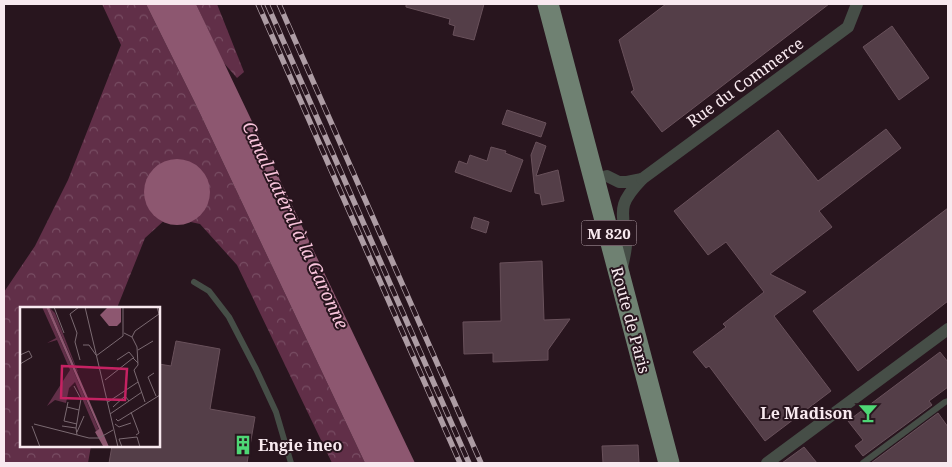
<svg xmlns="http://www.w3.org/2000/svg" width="952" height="467" font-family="'Noto Serif',serif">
	<defs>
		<pattern id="forest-crowns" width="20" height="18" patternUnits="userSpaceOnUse" patternTransform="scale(1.25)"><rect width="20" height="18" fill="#612f48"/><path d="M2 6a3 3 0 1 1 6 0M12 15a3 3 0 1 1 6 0" fill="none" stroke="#784d63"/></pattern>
	</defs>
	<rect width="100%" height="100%" fill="#28151e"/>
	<g fill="url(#forest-crowns)">
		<polygon points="102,4 146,4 195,103 365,463 332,463 237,265 200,224 168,217 145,238 117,308 21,308 21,446 91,446 88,463 4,463 4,292 35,246 68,180 121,45"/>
		<polygon points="196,4 217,4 244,72 237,78 223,62"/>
	</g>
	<g fill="#8d5770">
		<polygon points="146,4 196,4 415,463 365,463 195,103"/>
		<circle cx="177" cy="192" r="33"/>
	</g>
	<g fill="#543e48" stroke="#69515b">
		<polygon points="406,4 484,4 474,40 453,35 455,26 449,24 450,19 406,7"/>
		<polygon points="666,4 829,4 662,132 631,92 634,90 619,40"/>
		<polygon points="892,26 929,78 899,100 863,47"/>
		<polygon points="507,110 546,123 541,137 502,124"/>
		<polygon points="886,129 901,148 819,211 832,227 770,274 806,292 774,316 831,391 765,441 709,366 706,368 693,352 726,327 723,324 764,292 726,242 708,255 674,211 778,130 818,181"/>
		<polygon points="536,142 546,146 536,176 558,170 564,201 542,205 540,194 535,193 531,155"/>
		<polygon points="491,147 506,151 505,153 523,160 511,192 455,172 459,161 467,164 470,155 487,161"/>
		<polygon points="948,208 948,301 858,371 813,311"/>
		<polygon points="474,217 489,222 486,233 471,228"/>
		<polygon points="542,261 544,320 570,319 548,350 548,360 493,362 493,353 464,354 463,322 501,321 500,263"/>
		<polygon points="176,341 220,349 210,409 255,417 247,463 109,463 112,446 159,446 159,364 171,366"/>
		<polygon points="940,352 948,362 948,387 929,401 932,405 863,456 855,446 863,440 848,421"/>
		<polygon points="938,413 948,427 948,463 871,463"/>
		<polygon points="638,445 639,463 603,463 602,446"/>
		<polygon points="804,447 817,463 782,463"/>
	</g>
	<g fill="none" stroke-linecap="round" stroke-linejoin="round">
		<g stroke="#464e47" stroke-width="6">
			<polyline points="194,282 209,291 229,317 256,369 276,412 291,463"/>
			<polyline points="863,463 945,402 948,401"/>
		</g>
		<g stroke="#464e47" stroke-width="12">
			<path d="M594,179L607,176L619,182H627L642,179C616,206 623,210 626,244C626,252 623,261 622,268"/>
			<polyline points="642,179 848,27 857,4"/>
			<polyline points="767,463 948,329"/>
		</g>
		<polyline stroke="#6f8172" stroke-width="21" points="548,4 669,463"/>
		<defs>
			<g id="rail">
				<polyline points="258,4 460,463"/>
				<polyline points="267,4 469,463"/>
				<polyline points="279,4 481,463"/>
			</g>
		</defs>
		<use href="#rail" stroke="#ad9ca4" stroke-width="5.5"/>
		<use href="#rail" stroke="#28151e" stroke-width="4" stroke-dasharray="11" stroke-linecap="butt"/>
	</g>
	<defs>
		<symbol id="bar-bare" viewBox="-9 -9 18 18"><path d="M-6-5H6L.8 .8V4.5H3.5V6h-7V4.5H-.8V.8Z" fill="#4ed675" stroke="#28151e" stroke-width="2.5" paint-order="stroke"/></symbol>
		<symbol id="building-bare" viewBox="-9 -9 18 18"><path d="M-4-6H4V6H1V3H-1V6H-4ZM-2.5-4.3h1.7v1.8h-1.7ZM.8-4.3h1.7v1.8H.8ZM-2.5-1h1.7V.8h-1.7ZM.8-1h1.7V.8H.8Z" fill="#4ed675" stroke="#28151e" stroke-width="2.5" paint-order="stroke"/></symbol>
	</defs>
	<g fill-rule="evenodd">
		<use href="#bar-bare" x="854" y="399" width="28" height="28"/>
		<use href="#building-bare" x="229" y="431" width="28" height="28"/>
	</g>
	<g text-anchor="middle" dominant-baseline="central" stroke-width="4" stroke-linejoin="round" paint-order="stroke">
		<rect fill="#28151e" stroke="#baa9b0" stroke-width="1" x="581.5" y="220.5" width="55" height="25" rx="4"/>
		<g font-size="15" font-weight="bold" fill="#f8e9ef">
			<text x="609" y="233">M 820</text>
		</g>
		<g font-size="16" fill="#f8e9ef" stroke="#28151e">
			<text transform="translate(745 82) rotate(-36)">Rue du Commerce</text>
			<text transform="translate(631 320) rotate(75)">Route de Paris</text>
		</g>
		<g font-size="16" font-weight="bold" fill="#f8e9ef" stroke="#28151e" text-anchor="end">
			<text x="853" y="413">Le Madison</text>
			<text x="258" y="445" text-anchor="start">Engie ineo</text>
		</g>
		<g font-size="18" font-style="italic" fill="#f9c5dc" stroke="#28151e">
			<text transform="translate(296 225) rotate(65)">Canal Latéral à la Garonne</text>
		</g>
	</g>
	<g transform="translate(20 307)">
		<rect width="140" height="140" fill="#28151e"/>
		<path d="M22,0H26L79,123L76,124L55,75L49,81L46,96L35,93L27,99L50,63L37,33L27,36L36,31ZM29,0L35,6L58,65L57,64Z" fill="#612f48"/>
		<path d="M26,0H29L89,140L83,139L75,125L79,122ZM88,0H101V15L97,19H89L80,8Z" fill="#8d5770"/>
		<path fill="none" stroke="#7b6a72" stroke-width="1" d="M34,0L44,26M59,0L50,7L57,26L55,35L60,53M65,0L98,140M104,26L112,30L117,40L118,58L114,63L125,95M112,30L115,24L139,7L137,0M63,38H69L76,48M118,43L133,34M0,48L9,44L12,50L0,57M76,49L103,29V0M97,53L109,45L114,51M134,66L128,70L136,89M85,73L113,51L118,56M54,79L61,92L59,103M48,95L47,100L59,103L56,121M88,95L118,75M47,100L44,114L57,117M93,100L105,89L109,94M111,105L119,126L116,128M90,107L122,85M96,112L98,114L140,88M14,117L69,131H79L93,123M95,117L99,120L111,116M12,119L20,140M42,119L56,121L57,128M57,125L64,109M102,140L99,132L117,130L120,140"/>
		<path fill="#c52262" fill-opacity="0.15" stroke="#c52262" stroke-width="2.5" d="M42,59L107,62L105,93L41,91Z"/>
		<rect width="140" height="140" fill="none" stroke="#f8e9ef" stroke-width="2.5"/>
	</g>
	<rect width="952" height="467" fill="none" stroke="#f8e9ef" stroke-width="10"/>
</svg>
